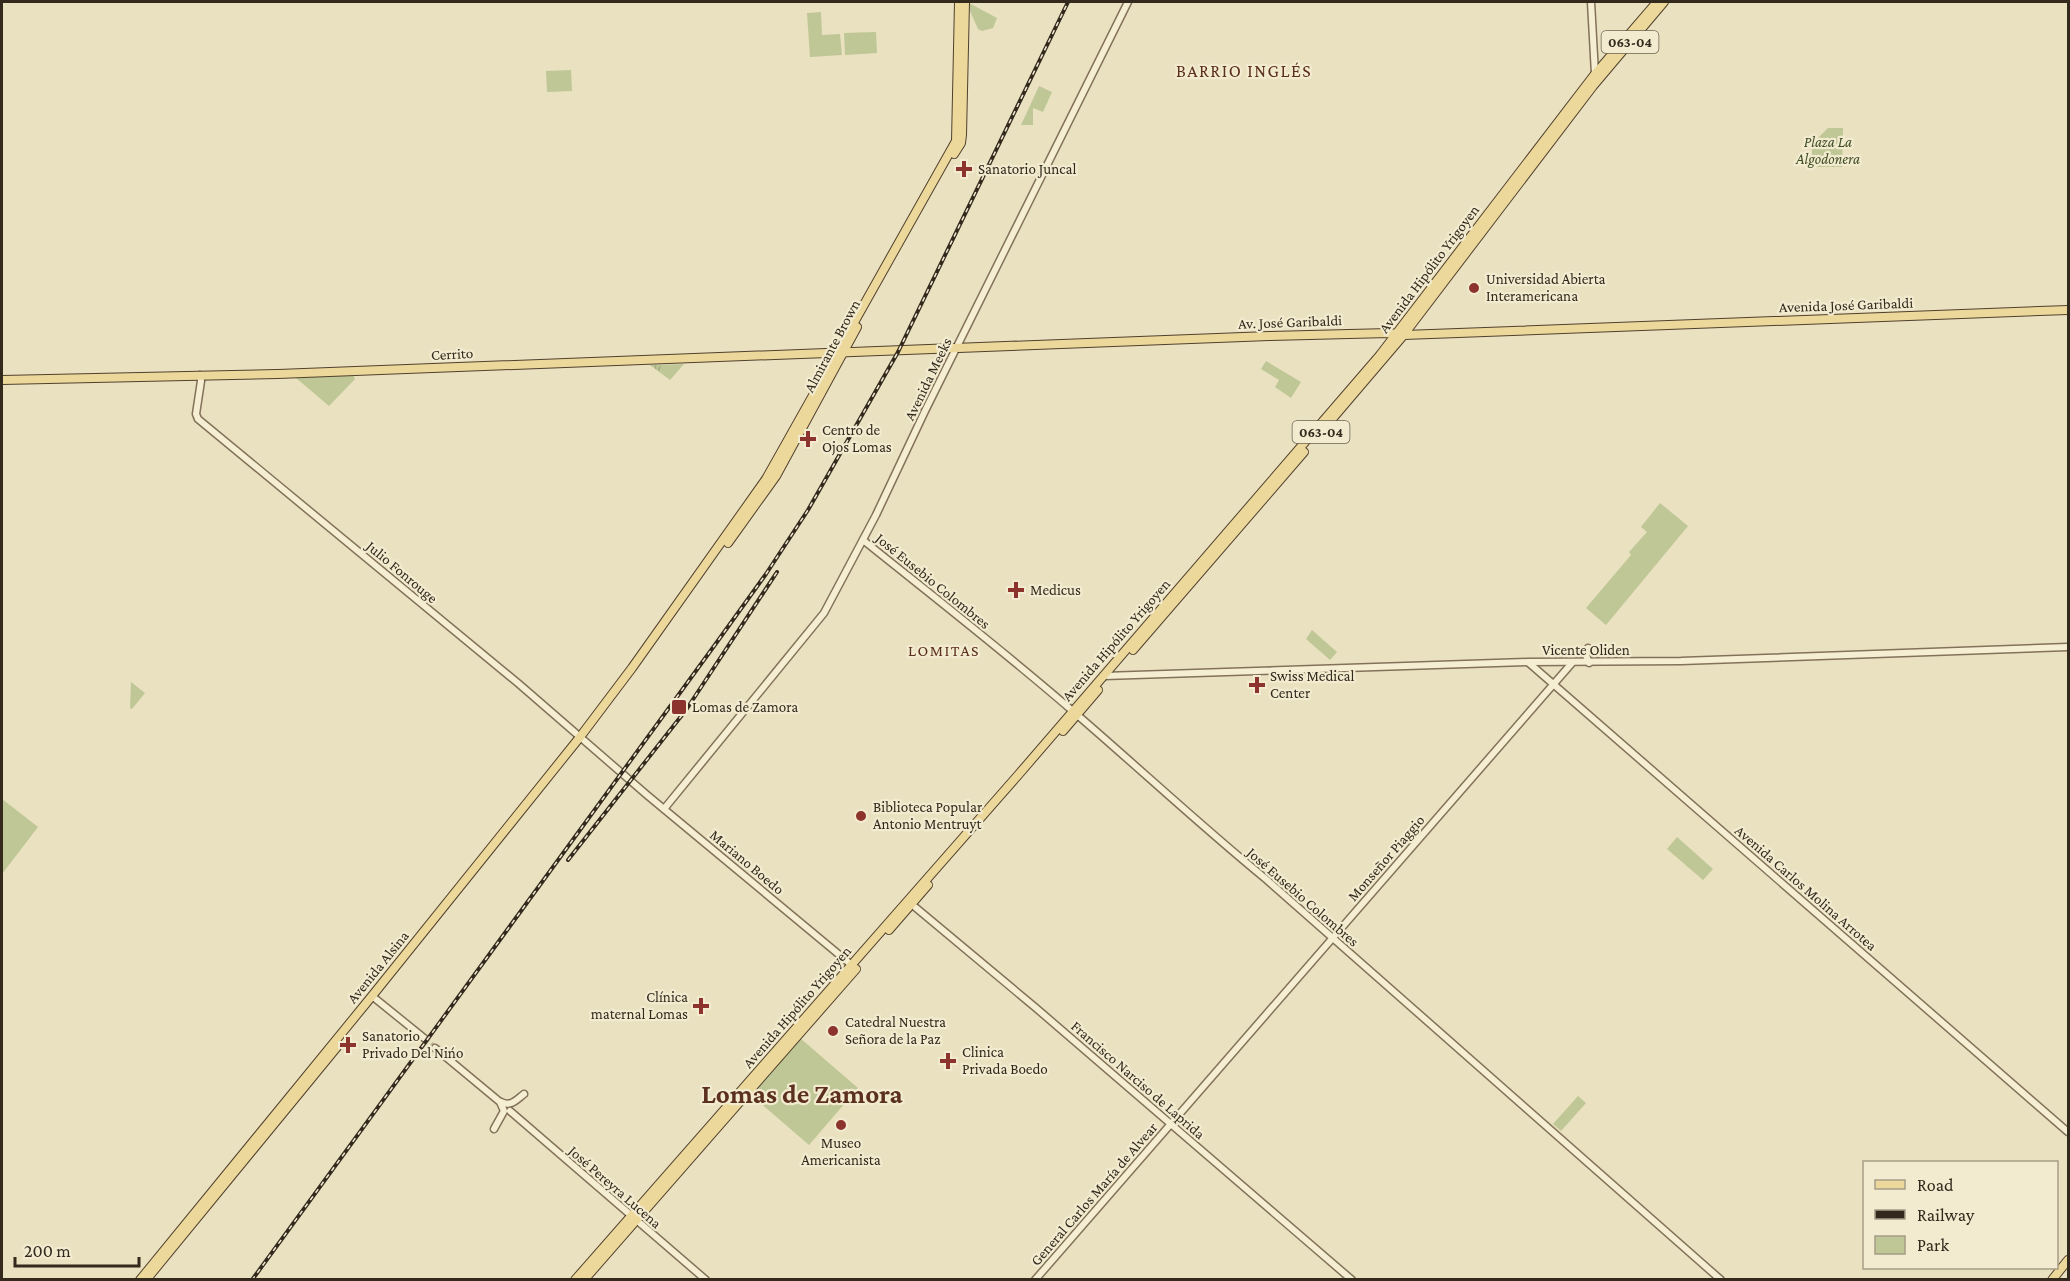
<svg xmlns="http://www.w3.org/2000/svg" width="2070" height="1281" font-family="'Crimson Pro',serif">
	<defs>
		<pattern id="grass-tufts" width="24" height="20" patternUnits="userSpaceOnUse" patternTransform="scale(1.5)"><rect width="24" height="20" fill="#bec795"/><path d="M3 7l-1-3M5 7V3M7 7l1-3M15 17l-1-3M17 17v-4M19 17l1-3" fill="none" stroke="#a4ab80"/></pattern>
	</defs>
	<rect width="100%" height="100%" fill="#eae1c0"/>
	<polygon fill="url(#grass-tufts)" points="684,364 670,380 650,365"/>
	<g fill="#bec795">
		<polygon points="969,3 997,18 993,28 982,31 978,29 970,11"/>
		<polygon points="821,12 822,35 840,34 842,55 810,57 807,13"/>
		<polygon points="876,32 877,53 845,55 844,33"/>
		<polygon points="571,70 572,91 547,92 546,71"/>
		<polygon points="1039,86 1052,92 1043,112 1033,108 1033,125 1021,125"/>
		<polygon points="1828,128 1843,128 1842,167 1817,167 1816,160 1812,160 1812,144"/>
		<polygon points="1266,361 1301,382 1291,398 1275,387 1279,380 1261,369"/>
		<polygon points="353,375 355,379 329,406 296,378 298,376"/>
		<polygon points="1660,503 1688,526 1606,625 1586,608 1631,555 1629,552 1647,532 1641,527"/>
		<polygon points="1312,630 1337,652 1330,660 1306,639"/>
		<polygon points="131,682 145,693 132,709 130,708"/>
		<polygon points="2,799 38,827 2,874"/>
		<polygon points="1677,837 1713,869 1703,880 1667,849"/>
		<polygon points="800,1038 858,1088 809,1145 751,1095"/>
		<polygon points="1578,1096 1586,1103 1561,1131 1553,1124"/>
	</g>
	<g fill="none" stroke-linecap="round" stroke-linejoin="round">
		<polyline stroke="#c5bc9f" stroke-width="6" stroke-dasharray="6 3" stroke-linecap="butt" points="424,1038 435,1048"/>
		<defs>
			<g id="minor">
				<polyline points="1591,2 1595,74"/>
				<polyline points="200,375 201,381 196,414 198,419 519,684 647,795 854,967"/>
				<path d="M863,540C934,597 1006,653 1075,713C1139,768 1201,826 1267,880L1721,1280"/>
				<polyline points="1588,648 1586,655 1589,663"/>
				<polyline points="1529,663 2068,1132"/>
				<polyline points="1104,676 1528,662 1681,661 2068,647"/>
				<polyline points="664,809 824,613 876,515 925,411 1128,2"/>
				<polyline points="909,902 1036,1008 1352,1280"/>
				<polyline points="372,996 424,1038"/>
				<polyline points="435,1048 500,1102 504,1111 494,1129"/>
				<path d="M501,1102C511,1107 516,1100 524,1094"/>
				<polyline points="510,1111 706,1280"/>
				<polyline points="1035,1280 1572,663"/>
			</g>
			<g id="major">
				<polyline points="954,154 961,143 962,135 965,2"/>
				<polyline points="2,380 278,374 1269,336 1389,333 1404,335 2068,310"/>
				<polyline points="1327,425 1402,337 1593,86 1664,2"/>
				<polyline points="728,543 776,476 857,327"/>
				<polyline points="1133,650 1304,452"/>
				<polyline points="1063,731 1098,690"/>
				<polyline points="889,930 928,885"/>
				<polyline points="140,1280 372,996 580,737 632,668 766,479 956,141 959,2"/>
				<polyline points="146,1280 337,1047"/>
				<polyline points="575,1280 1019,774 1380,355 1595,74 1657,2"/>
				<polyline points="584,1280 856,969"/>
				<polyline points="2052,1280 2068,1260"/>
			</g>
		</defs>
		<use href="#minor" stroke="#827259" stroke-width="9"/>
		<use href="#major" stroke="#50402e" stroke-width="10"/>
		<use href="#minor" stroke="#f6eed3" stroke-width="6"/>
		<use href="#major" stroke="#ecd89a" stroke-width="8"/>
		<defs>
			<g id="rail">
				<polyline points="568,860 686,710 777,572"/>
				<polyline points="252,1280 717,642 766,574 808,510 898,352 1068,2"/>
			</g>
		</defs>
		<use href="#rail" stroke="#33291d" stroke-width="4"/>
		<use href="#rail" stroke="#f2ebcf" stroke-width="1.5" stroke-dasharray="4.5" stroke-linecap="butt"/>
	</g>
	<g fill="#8d332e" stroke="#f2ebcf" stroke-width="2">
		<path d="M961 160h6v6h6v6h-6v6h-6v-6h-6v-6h6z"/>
		<circle cx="1474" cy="288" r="6"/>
		<path d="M805 430h6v6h6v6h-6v6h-6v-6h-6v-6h6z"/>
		<path d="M1013 581h6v6h6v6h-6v6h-6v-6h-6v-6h6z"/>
		<path d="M1254 676h6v6h6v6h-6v6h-6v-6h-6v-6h6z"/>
		<rect x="671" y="699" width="16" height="16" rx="3"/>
		<circle cx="861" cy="816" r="6"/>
		<path d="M698 997h6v6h6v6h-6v6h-6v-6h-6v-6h6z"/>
		<circle cx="833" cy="1031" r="6"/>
		<path d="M345 1036h6v6h6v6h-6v6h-6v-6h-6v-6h6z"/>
		<path d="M945 1052h6v6h6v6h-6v6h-6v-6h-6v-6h6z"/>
		<circle cx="841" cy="1125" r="6"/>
	</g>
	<g text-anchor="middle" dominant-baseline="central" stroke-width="4.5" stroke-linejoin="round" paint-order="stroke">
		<g fill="#f2ebcf" stroke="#6c6352" stroke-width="1.5">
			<rect x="1601.5" y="31" width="57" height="22" rx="4.5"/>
			<rect x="1292.5" y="421" width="57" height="22" rx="4.5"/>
		</g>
		<g font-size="14" font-weight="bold" fill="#33291d">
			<text x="1630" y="42">063-04</text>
			<text x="1321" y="432">063-04</text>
		</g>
		<g font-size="15" font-style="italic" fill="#414e25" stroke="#f2ebcf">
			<text x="1828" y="142">Plaza La<tspan x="1828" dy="17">Algodonera</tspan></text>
		</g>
		<g font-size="15" fill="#33291d" stroke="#f2ebcf" text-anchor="start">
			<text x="978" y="169">Sanatorio Juncal</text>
			<text x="1486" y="279">Universidad Abierta<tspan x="1486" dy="17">Interamericana</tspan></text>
			<text x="822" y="430">Centro de<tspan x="822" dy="17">Ojos Lomas</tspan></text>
			<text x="1030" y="590">Medicus</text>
			<text x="1270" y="676">Swiss Medical<tspan x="1270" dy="17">Center</tspan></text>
			<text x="692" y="707">Lomas de Zamora</text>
			<text x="873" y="807">Biblioteca Popular<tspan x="873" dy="17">Antonio Mentruyt</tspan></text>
			<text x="688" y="997" text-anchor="end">Clínica<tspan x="688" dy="17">maternal Lomas</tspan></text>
			<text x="845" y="1022">Catedral Nuestra<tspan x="845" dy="17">Señora de la Paz</tspan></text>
			<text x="362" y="1036">Sanatorio<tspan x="362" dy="17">Privado Del Nińo</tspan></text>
			<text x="962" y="1052">Clinica<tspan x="962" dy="17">Privada Boedo</tspan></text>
			<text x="841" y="1143" text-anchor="middle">Museo<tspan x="841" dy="17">Americanista</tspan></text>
		</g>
		<g font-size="15" fill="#33291d" stroke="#f2ebcf">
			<text transform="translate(1429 269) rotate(-53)">Avenida Hipólito Yrigoyen</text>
			<text transform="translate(1846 305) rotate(-2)">Avenida José Garibaldi</text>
			<text transform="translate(1290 322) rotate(-2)">Av. José Garibaldi</text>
			<text transform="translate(832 346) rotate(-62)">Almirante Brown</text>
			<text transform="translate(452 354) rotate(-3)">Cerrito</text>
			<text transform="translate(928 379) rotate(-64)">Avenida Meeks</text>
			<text transform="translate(402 572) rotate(40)">Julio Fonrouge</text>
			<text transform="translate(933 581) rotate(39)">José Eusebio Colombres</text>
			<text transform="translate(1116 640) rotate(-49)">Avenida Hipólito Yrigoyen</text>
			<text x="1586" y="650">Vicente Oliden</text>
			<text transform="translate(1386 858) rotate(-49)">Monseñor Piaggio</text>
			<text transform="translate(747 862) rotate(40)">Mariano Boedo</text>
			<text transform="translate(1806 888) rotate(41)">Avenida Carlos Molina Arrotea</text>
			<text transform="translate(1303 897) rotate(41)">José Eusebio Colombres</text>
			<text transform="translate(378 967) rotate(-51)">Avenida Alsina</text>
			<text transform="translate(797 1007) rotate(-49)">Avenida Hipólito Yrigoyen</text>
			<text transform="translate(1138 1080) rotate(41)">Francisco Narciso de Laprida</text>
			<text transform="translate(615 1187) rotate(41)">José Pereyra Lucena</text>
			<text transform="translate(1094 1194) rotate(-49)">General Carlos María de Alvear</text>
		</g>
		<g font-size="16" letter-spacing="1.5" fill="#5c301f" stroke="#f2ebcf">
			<text x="944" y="650">LOMITAS</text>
		</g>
		<g font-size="18" letter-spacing="1.5" fill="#5c301f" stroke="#f2ebcf">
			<text x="1244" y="71">BARRIO INGLÉS</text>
		</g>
		<g font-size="27" font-weight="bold" fill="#5c301f" stroke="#f2ebcf">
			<text x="802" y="1094">Lomas de Zamora</text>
		</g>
	</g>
	<rect width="2070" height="1281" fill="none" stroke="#33291d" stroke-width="6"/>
	<rect x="1863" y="1161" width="195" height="108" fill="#f2ebcf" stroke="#a69d88" stroke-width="1.5"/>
	<rect x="1875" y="1180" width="30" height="9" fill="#ecd89a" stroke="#a69d88" stroke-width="1.5"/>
	<text x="1917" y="1191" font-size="18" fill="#33291d">Road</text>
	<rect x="1875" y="1210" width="30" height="9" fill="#33291d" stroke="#a69d88" stroke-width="1.5"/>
	<text x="1917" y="1221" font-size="18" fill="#33291d">Railway</text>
	<rect x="1875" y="1236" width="30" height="18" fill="#bec795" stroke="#a69d88" stroke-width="1.5"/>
	<text x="1917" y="1251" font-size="18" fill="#33291d">Park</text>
	<path d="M15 1257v9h124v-9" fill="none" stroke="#33291d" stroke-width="3"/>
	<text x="24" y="1257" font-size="18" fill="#33291d" stroke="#f2ebcf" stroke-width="4.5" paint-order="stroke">200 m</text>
</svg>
